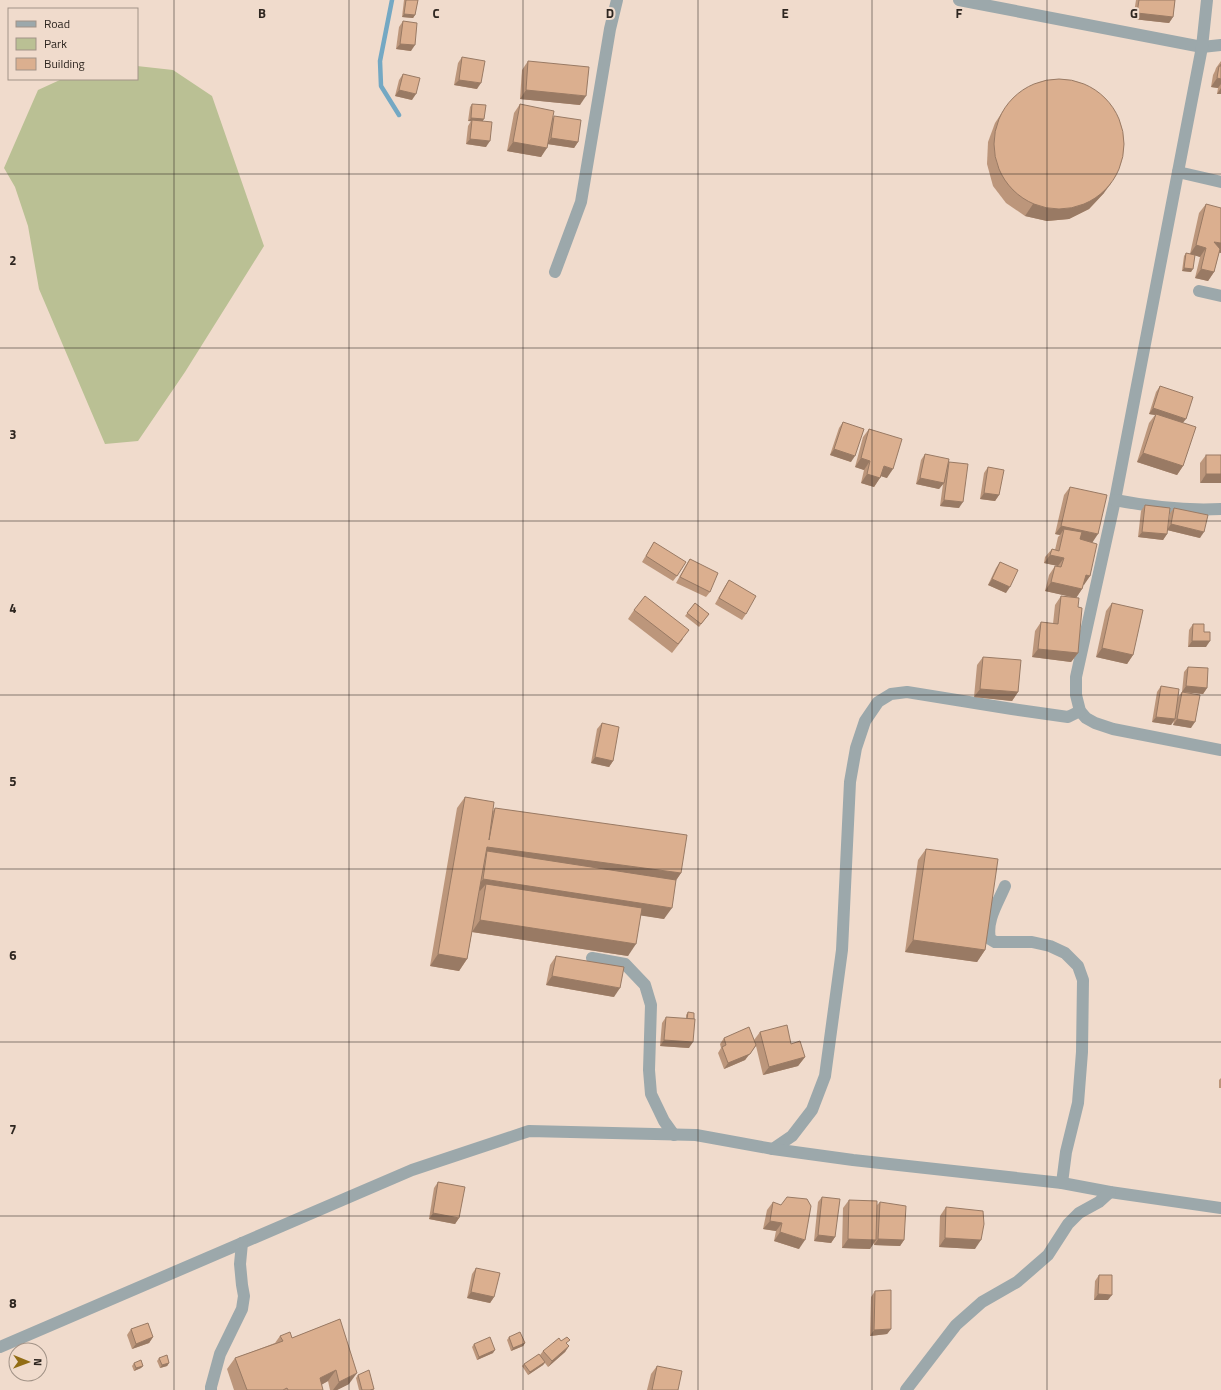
<svg xmlns="http://www.w3.org/2000/svg" width="1221" height="1390" font-family="'Titillium Web',sans-serif">
	<rect width="100%" height="100%" fill="#f0dbcc"/>
	<polygon fill="#bac094" points="137,66 173,70 212,96 264,246 185,372 138,441 105,444 39,289 28,226 15,187 4,168 38,90 62,79 137,79"/>
	<g fill="none" stroke-linecap="round" stroke-linejoin="round">
		<polyline stroke="#74a8c3" stroke-width="4.5" points="392,0 380,61 381,86 399,115"/>
		<g stroke="#9ca8ab" stroke-width="12">
			<polyline points="959,0 1202,47 1221,45"/>
			<polyline points="1207,0 1202,47 1115,500 1076,677 1076,695 1080,711 1086,718 1095,723 1113,729 1221,750"/>
			<polyline points="1178,172 1221,182"/>
			<polyline points="555,272 581,202 610,29 617,0"/>
			<polyline points="1199,291 1221,296"/>
			<path d="M1115,500C1151,507 1185,511 1221,509"/>
			<path d="M1005,886C998,903 986,920 990,939L995,942H1032L1050,946L1065,953L1078,966L1083,980L1082,1052L1078,1103L1066,1152L1062,1183"/>
			<polyline points="592,958 625,964 645,985 651,1005 649,1070 651,1094 664,1121 674,1135"/>
			<polyline points="773,1149 792,1136 812,1110 825,1076 842,950 850,782 856,748 865,721 878,702 891,694 907,692 1012,709 1068,717 1080,711"/>
			<polyline points="0,1347 412,1170 529,1131 696,1135 773,1149 853,1160 1062,1183 1110,1192 1221,1208"/>
			<polyline points="211,1390 211,1387 220,1354 242,1309 244,1296 242,1285 240,1264 242,1243"/>
			<polyline points="906,1390 956,1325 982,1302 1017,1282 1048,1255 1068,1224 1079,1213 1099,1202 1110,1192"/>
		</g>
	</g>
	<g fill="#bc967b">
		<polygon points="404,0 418,0 415,15 413,18 402,17"/>
		<polygon points="1136,0 1175,0 1173,17 1169,23 1133,19"/>
		<polygon points="403,21 411,51 396,49 399,27"/>
		<polygon points="462,57 477,89 454,85 458,63"/>
		<polygon points="528,61 580,105 520,99 522,70"/>
		<polygon points="1221,61 1221,94 1217,94 1218,88 1211,87 1213,75 1215,71 1216,68"/>
		<polygon points="403,74 412,100 395,96 399,80"/>
		<polygon points="472,104 483,121 486,147 466,144 468,126 471,121 468,121 470,107"/>
		<polygon points="520,104 553,119 554,116 578,142 574,148 548,144 541,157 507,151 514,113"/>
		<polygon points="1003,111 1104,193 1089,209 1069,219 1047,221 1025,216 1006,203 993,186 987,164 988,142 995,123"/>
		<polygon points="1206,204 1219,253 1214,272 1208,281 1195,278 1200,257 1195,255 1191,272 1182,271 1184,256 1186,253 1190,254 1199,213"/>
		<polygon points="1160,386 1183,423 1183,466 1177,475 1137,462 1149,423 1155,415 1149,414 1156,392"/>
		<polygon points="843,422 851,462 830,455 839,428"/>
		<polygon points="869,429 887,478 881,476 874,487 861,483 864,470 855,467 863,437"/>
		<polygon points="925,454 948,463 949,462 959,508 940,506 943,484 939,489 916,484 921,460"/>
		<polygon points="1206,455 1221,455 1200,483 1200,463"/>
		<polygon points="988,467 999,495 995,501 980,499 984,473"/>
		<polygon points="1070,487 1092,542 1090,576 1083,585 1082,589 1076,598 1078,607 1078,653 1071,662 1032,657 1035,631 1041,622 1053,624 1055,605 1061,596 1073,597 1045,591 1049,575 1055,566 1058,566 1044,563 1045,557 1052,549 1055,550 1058,537 1060,535 1055,534 1064,495"/>
		<polygon points="1145,505 1168,526 1170,513 1174,508 1200,538 1167,530 1167,534 1163,540 1138,537 1141,511"/>
		<polygon points="654,542 677,576 673,581 642,562"/>
		<polygon points="690,559 710,592 706,597 676,583 686,565"/>
		<polygon points="1000,562 1006,593 988,585 996,568"/>
		<polygon points="729,580 746,614 742,620 715,604 725,586"/>
		<polygon points="695,603 709,614 699,627 685,616"/>
		<polygon points="1112,603 1133,655 1127,664 1096,657 1106,611"/>
		<polygon points="634,610 683,639 672,653 628,619"/>
		<polygon points="1193,624 1204,632 1206,647 1188,647 1189,630"/>
		<polygon points="983,657 1018,692 1012,701 974,697 977,665"/>
		<polygon points="1188,667 1207,688 1203,694 1183,692 1191,728 1173,725 1174,721 1171,725 1152,722 1157,692 1161,686 1178,697 1182,692 1184,672"/>
		<polygon points="602,723 613,761 609,767 591,763 597,729"/>
		<polygon points="465,797 493,811 495,808 681,873 676,880 664,919 641,915 628,956 472,932 467,959 459,971 430,966 457,808"/>
		<polygon points="926,849 985,950 977,962 905,952 918,860"/>
		<polygon points="556,956 614,997 546,985 550,965"/>
		<polygon points="688,1012 689,1048 660,1046 662,1023 666,1017 686,1019 686,1015"/>
		<polygon points="760,1032 791,1044 805,1057 798,1066 763,1075 756,1046 745,1060 724,1069 718,1053 721,1048 720,1044 724,1038 754,1040"/>
		<polygon points="1221,1078 1221,1088 1219,1088 1219,1080"/>
		<polygon points="438,1182 459,1218 455,1224 429,1219 434,1188"/>
		<polygon points="822,1197 835,1237 831,1243 814,1241 818,1202"/>
		<polygon points="849,1200 877,1205 880,1202 904,1240 900,1246 874,1245 874,1242 870,1249 842,1248 843,1208"/>
		<polygon points="773,1202 799,1249 774,1241 776,1231 763,1229 767,1210"/>
		<polygon points="946,1207 975,1249 939,1247 940,1216"/>
		<polygon points="476,1268 494,1297 490,1303 467,1298 472,1274"/>
		<polygon points="1099,1275 1108,1300 1094,1300 1095,1281"/>
		<polygon points="875,1291 891,1329 887,1334 870,1336 871,1297"/>
		<polygon points="340,1319 349,1384 337,1390 330,1390 328,1381 321,1385 323,1390 234,1390 227,1369 235,1358 275,1343 280,1336 292,1338"/>
		<polygon points="131,1329 153,1337 149,1343 132,1349 127,1335"/>
		<polygon points="509,1337 525,1343 523,1346 511,1351 507,1340"/>
		<polygon points="561,1341 567,1344 569,1346 565,1352 548,1367 545,1363 543,1365 528,1375 522,1366 524,1364 540,1355 543,1351"/>
		<polygon points="474,1344 493,1353 477,1360 472,1347"/>
		<polygon points="159,1358 169,1363 167,1366 160,1368 157,1361"/>
		<polygon points="134,1363 143,1366 141,1368 134,1371 132,1366"/>
		<polygon points="657,1366 678,1390 647,1390 651,1374"/>
		<polygon points="358,1375 374,1389 373,1390 359,1390 356,1378"/>
	</g>
	<g fill="#997a64">
		<polygon points="1137,13 1173,17 1169,23 1133,19"/>
		<polygon points="404,14 415,15 413,18 402,17"/>
		<polygon points="400,44 415,45 411,51 396,49"/>
		<polygon points="1217,78 1221,79 1221,84 1218,88 1211,87"/>
		<polygon points="459,80 481,83 477,89 454,85"/>
		<polygon points="1221,88 1221,94 1217,94"/>
		<polygon points="399,90 416,94 412,100 395,96"/>
		<polygon points="526,90 586,96 580,105 520,99"/>
		<polygon points="471,118 484,119 482,122 468,121"/>
		<polygon points="551,138 578,142 574,148 547,144"/>
		<polygon points="470,139 490,141 486,147 466,144"/>
		<polygon points="513,142 547,148 541,157 507,151"/>
		<polygon points="1112,182 1104,193 1089,209 1069,219 1047,221 1025,216 1033,204"/>
		<polygon points="1214,242 1221,243 1221,253 1208,251"/>
		<polygon points="1196,245 1206,248 1200,257 1190,254"/>
		<polygon points="1184,268 1193,269 1191,272 1182,271"/>
		<polygon points="1201,269 1214,272 1208,281 1195,278"/>
		<polygon points="1153,408 1186,419 1182,424 1156,414 1155,415 1149,414"/>
		<polygon points="834,449 855,456 851,462 830,455"/>
		<polygon points="1143,453 1183,466 1177,475 1137,462"/>
		<polygon points="861,458 870,461 864,470 855,467"/>
		<polygon points="884,466 893,469 887,478 877,475"/>
		<polygon points="867,474 880,478 874,487 861,483"/>
		<polygon points="1206,474 1221,474 1221,483 1200,483"/>
		<polygon points="920,478 944,483 939,489 916,484"/>
		<polygon points="984,493 999,495 995,501 980,499"/>
		<polygon points="944,500 963,502 959,508 940,506"/>
		<polygon points="1171,524 1204,532 1200,538 1167,530"/>
		<polygon points="1061,526 1098,534 1092,543 1063,536 1064,529 1060,535 1055,534"/>
		<polygon points="1142,532 1167,534 1163,540 1138,537"/>
		<polygon points="1050,555 1064,558 1058,566 1044,563"/>
		<polygon points="1086,575 1090,576 1084,585 1080,584"/>
		<polygon points="992,579 1010,587 1006,593 988,585"/>
		<polygon points="1051,582 1082,589 1076,598 1045,591"/>
		<polygon points="1192,641 1210,641 1206,647 1188,647"/>
		<polygon points="1102,648 1133,655 1127,664 1096,657"/>
		<polygon points="1038,649 1078,653 1071,662 1032,657"/>
		<polygon points="1186,686 1207,688 1203,694 1182,692"/>
		<polygon points="980,689 1018,692 1012,701 974,697"/>
		<polygon points="1156,717 1175,719 1171,725 1152,722"/>
		<polygon points="1177,719 1195,722 1191,728 1173,725"/>
		<polygon points="595,757 613,761 609,767 591,763"/>
		<polygon points="487,847 681,873 673,885 487,851 481,859"/>
		<polygon points="483,879 672,908 664,919 484,892 486,884 480,891 475,890"/>
		<polygon points="480,920 636,944 628,956 472,932"/>
		<polygon points="913,940 985,950 977,962 905,952"/>
		<polygon points="438,954 467,959 459,971 430,966"/>
		<polygon points="552,976 620,988 614,997 546,985"/>
		<polygon points="664,1040 693,1042 689,1048 660,1046"/>
		<polygon points="756,1045 745,1060 724,1069 728,1063"/>
		<polygon points="805,1057 798,1066 763,1075 769,1067"/>
		<polygon points="433,1213 459,1218 455,1224 429,1219"/>
		<polygon points="770,1221 782,1223 776,1231 763,1229"/>
		<polygon points="780,1232 805,1240 799,1249 774,1241"/>
		<polygon points="818,1235 835,1237 831,1243 814,1241"/>
		<polygon points="945,1238 981,1240 975,1249 939,1247"/>
		<polygon points="848,1239 876,1240 870,1249 842,1248"/>
		<polygon points="878,1239 904,1240 900,1246 874,1245"/>
		<polygon points="471,1292 494,1297 490,1303 467,1298"/>
		<polygon points="1098,1294 1112,1295 1108,1300 1094,1300"/>
		<polygon points="891,1329 887,1334 870,1336 874,1330"/>
		<polygon points="153,1337 149,1343 132,1349 136,1344"/>
		<polygon points="525,1343 523,1346 511,1351 513,1348"/>
		<polygon points="569,1346 565,1352 548,1367 552,1361"/>
		<polygon points="495,1350 493,1353 477,1360 479,1357"/>
		<polygon points="545,1362 543,1365 528,1375 530,1372"/>
		<polygon points="169,1363 167,1366 160,1368 162,1365"/>
		<polygon points="143,1366 141,1368 134,1371 136,1368"/>
		<polygon points="336,1370 328,1381 312,1390 320,1378"/>
		<polygon points="357,1373 349,1384 337,1390 333,1390 339,1382"/>
	</g>
	<g fill="#dbaf8f" stroke="#997a64">
		<polygon points="406,0 418,0 415,15 404,14"/>
		<polygon points="1139,0 1175,0 1173,17 1137,13"/>
		<polygon points="403,21 417,23 415,45 400,44"/>
		<polygon points="462,57 485,61 481,83 459,80"/>
		<polygon points="528,61 589,67 586,96 526,90"/>
		<polygon points="1221,64 1221,79 1217,78 1219,66 1221,66"/>
		<polygon points="403,74 420,78 416,94 399,90"/>
		<circle cx="1059" cy="144" r="65"/>
		<polygon points="472,104 486,105 484,119 471,118"/>
		<polygon points="520,104 554,111 547,148 513,142"/>
		<polygon points="554,116 581,120 578,142 551,138"/>
		<polygon points="472,120 492,122 490,141 470,139"/>
		<polygon points="1206,204 1221,208 1221,243 1214,242 1220,249 1214,272 1201,269 1206,248 1196,245"/>
		<polygon points="1186,253 1195,255 1193,269 1184,268"/>
		<polygon points="1160,386 1193,397 1186,419 1153,408"/>
		<polygon points="1156,414 1196,427 1183,466 1143,453"/>
		<polygon points="843,422 864,429 855,456 834,449"/>
		<polygon points="869,429 902,439 893,469 884,466 880,478 867,474 870,461 861,458"/>
		<polygon points="925,454 949,459 944,483 920,478"/>
		<rect x="1206" y="455" width="15" height="19"/>
		<polygon points="949,462 968,464 963,502 944,500"/>
		<polygon points="988,467 1004,470 999,495 984,493"/>
		<polygon points="1070,487 1107,495 1098,534 1061,526"/>
		<polygon points="1145,505 1170,508 1167,534 1142,532"/>
		<polygon points="1174,508 1208,515 1204,532 1171,524"/>
		<polygon points="1064,529 1082,532 1080,539 1097,544 1090,576 1086,575 1082,589 1051,582 1055,566 1061,567 1064,558 1050,555 1052,549 1059,551"/>
		<polygon points="654,542 686,562 677,576 646,556"/>
		<polygon points="690,559 718,573 710,592 680,577"/>
		<polygon points="1000,562 1018,570 1010,587 992,579"/>
		<polygon points="729,580 756,596 746,614 719,598"/>
		<polygon points="645,596 689,630 678,644 634,610"/>
		<polygon points="1061,596 1079,598 1078,607 1082,608 1078,653 1038,649 1041,622 1058,624"/>
		<polygon points="695,603 709,614 701,624 687,613"/>
		<polygon points="1112,603 1143,610 1133,655 1102,648"/>
		<polygon points="1193,624 1204,624 1204,632 1210,632 1210,641 1192,641"/>
		<polygon points="983,657 1021,660 1018,692 980,689"/>
		<polygon points="1188,667 1208,668 1207,688 1186,686"/>
		<polygon points="1161,686 1179,689 1175,719 1156,717"/>
		<polygon points="1182,692 1200,695 1195,722 1177,719"/>
		<polygon points="602,723 619,727 613,761 595,757"/>
		<polygon points="465,797 494,802 489,840 495,808 687,835 681,873 487,847 467,959 438,954"/>
		<polygon points="926,849 998,859 985,950 913,940"/>
		<polygon points="487,851 676,880 672,908 483,879"/>
		<polygon points="486,884 642,908 636,944 480,920"/>
		<polygon points="556,956 624,967 620,988 552,976"/>
		<polygon points="688,1012 694,1013 694,1019 687,1019"/>
		<polygon points="666,1017 695,1019 693,1042 664,1040"/>
		<polygon points="787,1025 791,1044 800,1041 805,1057 769,1067 760,1032"/>
		<polygon points="749,1027 756,1045 750,1054 728,1063 722,1047 726,1045 724,1038"/>
		<polygon points="438,1182 465,1187 459,1218 433,1213"/>
		<polygon points="787,1197 807,1199 811,1206 805,1240 780,1232 782,1223 770,1221 773,1202 781,1205"/>
		<polygon points="822,1197 840,1199 835,1237 818,1235"/>
		<polygon points="849,1200 877,1201 876,1240 848,1239"/>
		<polygon points="880,1202 906,1206 904,1240 878,1239"/>
		<polygon points="946,1207 983,1211 984,1224 981,1240 945,1238"/>
		<polygon points="476,1268 500,1273 494,1297 471,1292"/>
		<polygon points="1099,1275 1112,1275 1112,1295 1098,1294"/>
		<polygon points="891,1290 891,1329 874,1330 875,1291"/>
		<polygon points="340,1319 357,1373 339,1382 336,1370 320,1378 323,1390 288,1390 287,1388 283,1390 247,1390 235,1358 283,1341 280,1336 290,1332 292,1338"/>
		<polygon points="148,1323 153,1337 136,1344 131,1329"/>
		<polygon points="520,1332 525,1343 513,1348 509,1337"/>
		<polygon points="490,1337 495,1350 479,1357 474,1344"/>
		<polygon points="567,1337 570,1340 566,1343 569,1346 552,1361 543,1351 559,1338 561,1341"/>
		<polygon points="539,1354 545,1362 530,1372 524,1364"/>
		<polygon points="167,1355 169,1363 162,1365 159,1358"/>
		<polygon points="141,1360 143,1366 136,1368 134,1363"/>
		<polygon points="657,1366 682,1371 678,1390 652,1390"/>
		<polygon points="369,1370 374,1389 370,1390 362,1390 358,1375"/>
	</g>
	<path fill="none" stroke="#2e2620" stroke-width="1" stroke-opacity="0.55" d="M174,0V1390M349,0V1390M523,0V1390M698,0V1390M872,0V1390M1047,0V1390M0,174H1221M0,348H1221M0,521H1221M0,695H1221M0,869H1221M0,1042H1221M0,1216H1221"/>
	<g font-size="13" text-anchor="middle" font-weight="bold" fill="#2e2620" stroke="#f0dbcc" stroke-width="4" stroke-linejoin="round" paint-order="stroke">
		<text x="262" y="18">B</text>
		<text x="436" y="18">C</text>
		<text x="610" y="18">D</text>
		<text x="785" y="18">E</text>
		<text x="959" y="18">F</text>
		<text x="1134" y="18">G</text>
		<text x="13" y="265">2</text>
		<text x="13" y="439">3</text>
		<text x="13" y="613">4</text>
		<text x="13" y="786">5</text>
		<text x="13" y="960">6</text>
		<text x="13" y="1134">7</text>
		<text x="13" y="1308">8</text>
	</g>
	<rect x="8" y="8" width="130" height="72" fill="#f0dbcc" stroke="#a29387"/>
	<rect x="16" y="21" width="20" height="6" fill="#9ca8ab" stroke="#a29387"/>
	<text x="44" y="28" font-size="12" fill="#2e2620">Road</text>
	<rect x="16" y="38" width="20" height="12" fill="#bac094" stroke="#a29387"/>
	<text x="44" y="48" font-size="12" fill="#2e2620">Park</text>
	<rect x="16" y="58" width="20" height="12" fill="#dbaf8f" stroke="#a29387"/>
	<text x="44" y="68" font-size="12" fill="#2e2620">Building</text>
	<g transform="translate(28 1362) rotate(91)"><circle r="19" fill="#f0dbcc" stroke="#a29387"/>
	<path d="M0-3L7 15L0 10L-7 15Z" fill="#926d15"/>
	<text y="-6" font-size="11" font-weight="bold" text-anchor="middle" fill="#2e2620">N</text>
	</g>
</svg>
